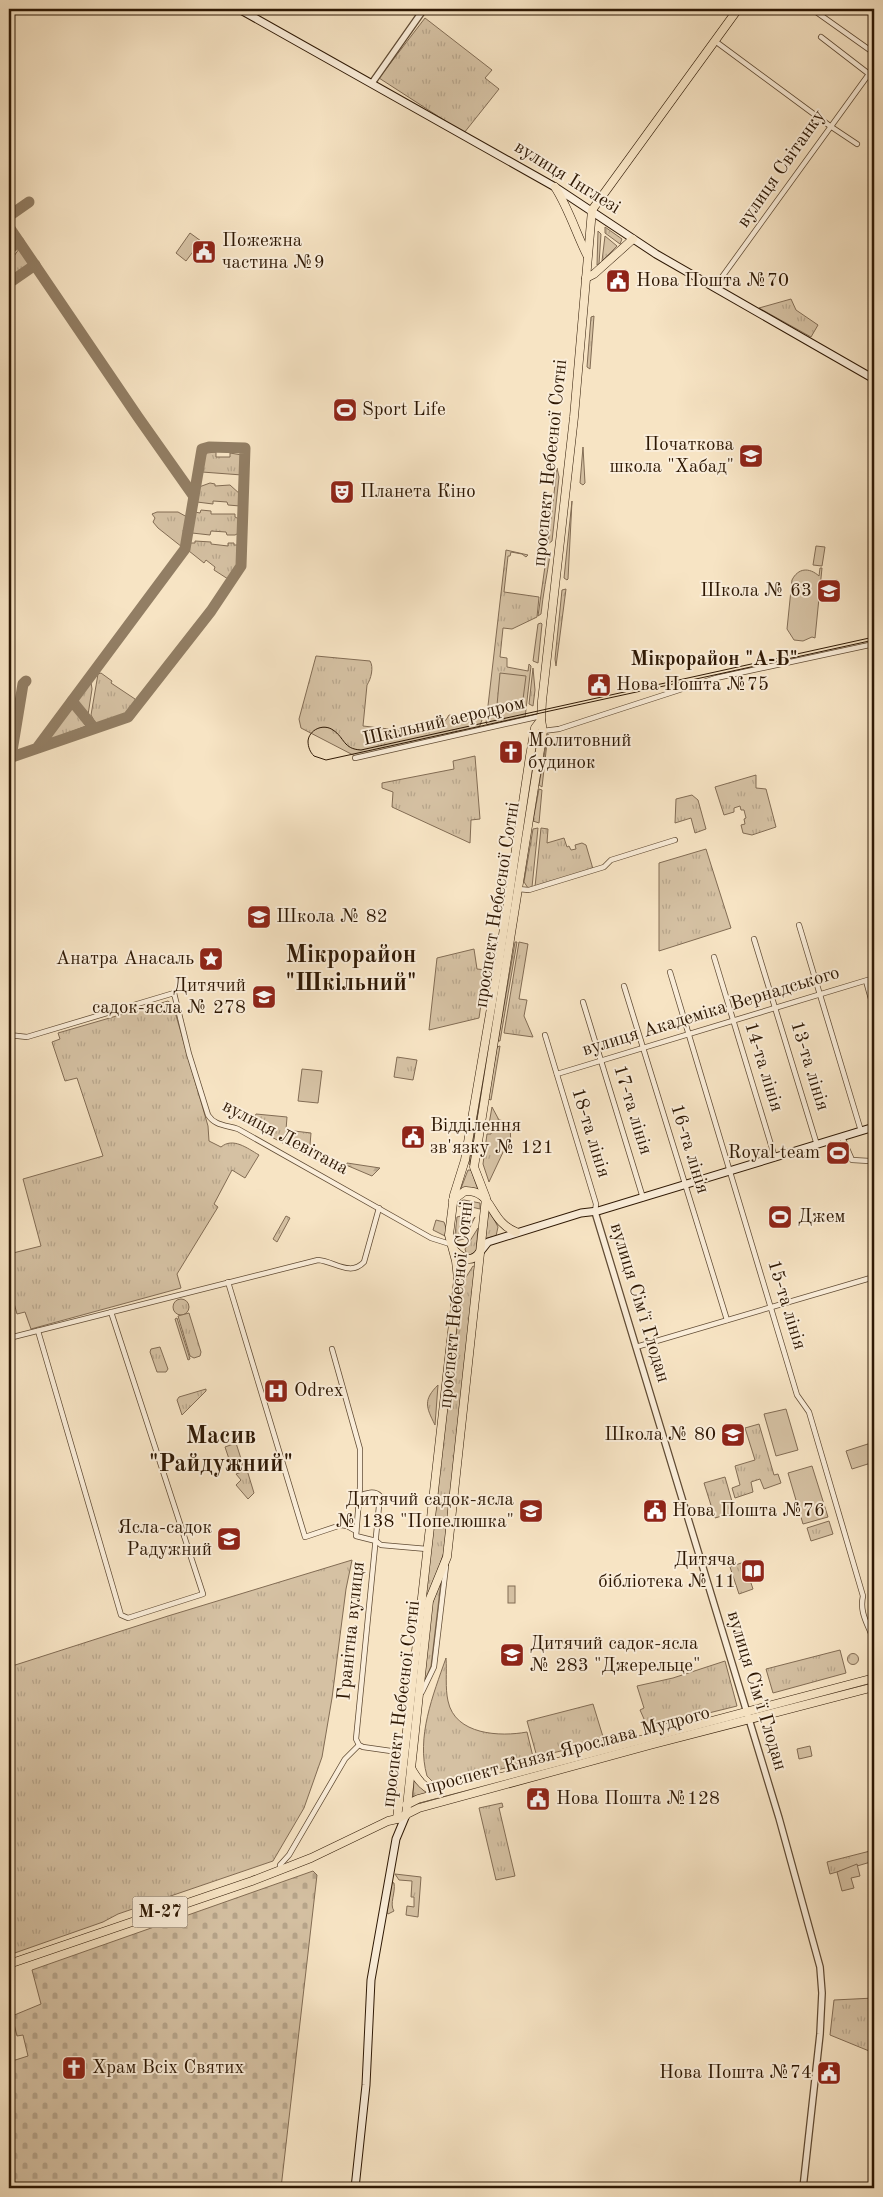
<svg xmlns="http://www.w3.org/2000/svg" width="883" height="2197" font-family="'Old Standard TT',serif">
	<defs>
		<pattern id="grass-tufts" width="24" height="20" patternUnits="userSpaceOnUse" patternTransform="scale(1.25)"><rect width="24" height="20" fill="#d5c1a3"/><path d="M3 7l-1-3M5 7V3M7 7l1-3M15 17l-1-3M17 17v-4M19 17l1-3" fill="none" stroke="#b7a58b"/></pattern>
		<pattern id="forest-firs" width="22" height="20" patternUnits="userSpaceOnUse" patternTransform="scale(1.25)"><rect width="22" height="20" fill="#d5c1a3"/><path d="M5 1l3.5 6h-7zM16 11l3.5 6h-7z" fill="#b7a58b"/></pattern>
		<pattern id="cemetery-stones" width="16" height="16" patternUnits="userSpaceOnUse" patternTransform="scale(1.25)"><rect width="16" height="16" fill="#d5c1a3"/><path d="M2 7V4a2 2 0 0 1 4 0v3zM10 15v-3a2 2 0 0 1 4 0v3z" fill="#b7a58b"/></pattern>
	</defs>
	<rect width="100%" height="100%" fill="#f7e4c4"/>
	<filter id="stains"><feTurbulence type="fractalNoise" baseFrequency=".004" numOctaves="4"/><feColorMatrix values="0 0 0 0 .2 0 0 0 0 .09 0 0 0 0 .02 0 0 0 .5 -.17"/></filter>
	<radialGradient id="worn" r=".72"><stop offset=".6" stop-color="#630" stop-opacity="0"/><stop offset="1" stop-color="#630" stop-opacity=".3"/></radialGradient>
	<g fill="url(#grass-tufts)" stroke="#826c54">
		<polygon points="425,18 492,70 485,78 499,89 464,133 379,78"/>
		<polygon points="605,227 622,239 620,244 605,233"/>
		<polygon points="598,231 601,234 599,264 597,265"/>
		<polygon points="605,236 617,246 602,261"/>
		<polygon points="19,249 30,264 9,278 9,263"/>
		<polygon points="791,299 796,310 818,325 811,337 759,308"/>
		<polygon points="594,316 590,369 587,367 591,317"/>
		<polygon points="583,447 585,483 583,485 580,483"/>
		<polygon points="216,452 216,457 230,457 230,453 242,455 242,475 202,472 203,458 207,453"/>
		<polygon points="557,468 559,477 552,541 548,544"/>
		<polygon points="210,483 215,484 215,486 230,485 241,495 240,506 228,505 227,502 213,501 213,504 197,502 199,487"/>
		<polygon points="572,501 568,579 567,580 564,578"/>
		<polygon points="546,507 549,507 545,543 542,543"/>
		<polygon points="201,510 211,511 211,514 235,514 235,517 239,519 239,533 235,535 227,535 226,532 211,531 210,535 192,533 195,512 200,513"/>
		<polygon points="157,512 178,512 187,517 182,547 158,528 153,522 155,518 152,514"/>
		<polygon points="195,541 211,542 211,544 228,546 228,543 234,543 234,545 238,545 237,566 228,579 214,570 215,567 206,560 204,563 189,551 190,543 195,543"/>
		<polygon points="506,550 528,555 526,557 522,554 511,552 510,556 508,556 504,592 539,597 537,617 512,629 503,628 500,657 507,658 507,667 528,671 529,664 531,666 525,718 489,726 486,723"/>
		<path d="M547,552L550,555C547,575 543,594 541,614L538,616Z"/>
		<polygon points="566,589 556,666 555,659 562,590"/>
		<polygon points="541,623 542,624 538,663 533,661 538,624"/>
		<path d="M316,656L370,661C374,667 371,679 367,685L363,726L406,731L446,720L449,715L457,716L456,720L463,721L465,717L478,716L482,720L479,728L355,756L301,728L299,719Z"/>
		<polygon points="533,668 535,690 533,706 529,704"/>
		<polygon points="101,673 112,681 111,683 135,699 136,702 124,715 96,724 91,715 98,674"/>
		<polygon points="91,682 92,689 88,715 77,701"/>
		<polygon points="73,707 86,726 50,740 49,739"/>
		<polygon points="548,734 542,787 539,785"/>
		<polygon points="538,735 539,736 507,934 538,736"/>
		<polygon points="475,756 480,819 471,820 470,843 392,807 393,792 382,788 382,783 454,769 453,761"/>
		<polygon points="756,775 756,788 766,789 776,827 752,835 743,833 741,825 745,824 744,819 746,818 744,810 741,810 740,806 734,808 734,812 724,815 715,787"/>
		<polygon points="539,789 542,790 539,823 533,821"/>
		<polygon points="692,795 698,800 706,829 695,833 691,818 675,823 676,799"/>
		<polygon points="538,828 532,887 528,888 524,882 533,829"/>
		<polygon points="541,828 548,829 547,843 564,838 567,847 569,846 571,850 576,849 575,845 582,843 586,845 593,869 535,887"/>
		<polygon points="706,849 731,928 659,951 659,863"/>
		<polygon points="515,942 517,942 500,1041 498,1041"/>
		<polygon points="519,942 528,944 519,999 527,1000 524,1016 533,1037 504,1033"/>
		<polygon points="474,949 477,969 486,970 479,1018 429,1030 437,958"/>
		<polygon points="502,965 470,1165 469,1164"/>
		<path d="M168,1001L173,1005L208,1126L209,1141L221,1147C233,1137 247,1148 259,1155L245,1178L232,1170L214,1204L218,1207L177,1274L181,1288L31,1329L25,1312L17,1314L9,1285V1254L41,1246L23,1179L103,1156L77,1078L65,1081L52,1042L60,1039L58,1033Z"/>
		<polygon points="500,1046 491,1100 488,1099 497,1047"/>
		<polygon points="397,1057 417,1060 413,1080 394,1077"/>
		<polygon points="492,1107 499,1120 510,1122 511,1149 505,1148 489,1182 483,1164 487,1134 491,1134 492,1125 489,1124"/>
		<polygon points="256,1114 287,1117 286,1130 311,1133 309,1157 251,1126"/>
		<polygon points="468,1170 471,1170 478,1190 460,1191"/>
		<polygon points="464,1200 480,1203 480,1209 463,1205 459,1207 459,1201"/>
		<polygon points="489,1209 498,1227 496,1236 484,1239"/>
		<polygon points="286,1216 290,1218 277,1242 273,1239"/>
		<polygon points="461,1216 461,1218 465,1219 465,1216 468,1216 467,1222 471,1223 475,1217 464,1239 456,1241 455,1235 457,1217"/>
		<polygon points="436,1220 444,1222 446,1228 445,1236 433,1230"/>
		<polygon points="478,1228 476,1252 467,1256 465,1249"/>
		<polygon points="473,1266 476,1267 444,1552 426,1606 403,1796 453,1349 455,1343 463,1282"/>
		<circle cx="181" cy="1307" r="8"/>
		<polygon points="189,1313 201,1352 200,1356 194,1358 190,1356 178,1316"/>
		<polygon points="177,1318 190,1359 188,1360 175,1319"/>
		<polygon points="160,1347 168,1369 166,1372 157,1372 150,1352 151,1349"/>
		<path d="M438,1385L435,1425C426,1407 423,1400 438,1385Z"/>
		<polygon points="206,1389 206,1391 182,1415 177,1400 179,1397"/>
		<polygon points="759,1424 774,1475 778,1474 781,1483 764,1489 760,1479 751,1482 753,1492 735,1498 732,1488 740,1485 735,1466 755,1460 745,1428"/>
		<polygon points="247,1470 254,1493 248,1499 236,1485 241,1480 236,1474"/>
		<polygon points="725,1477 735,1512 715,1518 704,1483"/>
		<polygon points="829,1521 833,1534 811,1541 807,1528"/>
		<polygon points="352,1560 346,1589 332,1698 322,1757 304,1808 273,1861 118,1914 103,1922 9,1955 9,1667 168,1616"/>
		<polygon points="744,1562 753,1589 739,1594 730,1567"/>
		<polygon points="440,1581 441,1581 431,1666 423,1685 430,1610"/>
		<polygon points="840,1650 846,1673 773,1693 766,1669"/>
		<circle cx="853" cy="1659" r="5.5"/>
		<path d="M446,1658C447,1672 445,1688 448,1701C455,1735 500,1737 527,1732L534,1761L444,1783L433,1782L427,1776C416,1737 433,1695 446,1658Z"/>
		<polygon points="725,1661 737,1706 648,1728 640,1710 644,1708 637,1686 673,1678"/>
		<polygon points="593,1704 604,1740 537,1757 527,1721"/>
		<polygon points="810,1746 812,1756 799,1759 797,1749"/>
		<polygon points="414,1779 430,1792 414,1798 413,1797"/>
		<polygon points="502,1803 503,1807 499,1808 515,1876 496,1880 479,1808"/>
		<polygon points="874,1850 874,1861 830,1874 827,1862"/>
		<polygon points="395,1874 421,1877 418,1917 406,1915 407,1906 414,1907 414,1897 411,1897 412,1881 399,1880"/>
		<path d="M392,1882L394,1883C396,1892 389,1904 394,1911L388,1914L387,1912Z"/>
		<polygon points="874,1998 874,2053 830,2035 834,2000"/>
	</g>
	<polygon fill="url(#forest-firs)" stroke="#826c54" points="347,1163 380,1168 372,1176 346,1165"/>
	<polygon fill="url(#cemetery-stones)" stroke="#826c54" points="313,1871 317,1875 281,2188 9,2188 9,2098 10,2098 9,2062 28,2056 23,2035 17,2036 12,2016 41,2004 32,1970"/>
	<g fill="#d5c1a3" stroke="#826c54">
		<polygon points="190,233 201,241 186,261 176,253"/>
		<polygon points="816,546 825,547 822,566 813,565"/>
		<path d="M820,568H822L815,638L812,637L803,641L794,640L787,629L792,580C798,568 809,567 819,576Z"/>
		<polygon points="500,673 526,676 522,707 497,705"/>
		<polygon points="302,1069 322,1071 318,1103 298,1101"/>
		<polygon points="786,1409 798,1450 776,1456 764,1414"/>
		<polygon points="874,1442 874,1462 852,1469 846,1451"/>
		<polygon points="236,1443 243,1465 232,1468 225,1447"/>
		<polygon points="812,1466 828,1517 803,1524 788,1473"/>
		<rect x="508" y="1586" width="7" height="17"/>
		<polygon points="857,1864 860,1876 851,1878 854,1888 842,1891 837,1872"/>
	</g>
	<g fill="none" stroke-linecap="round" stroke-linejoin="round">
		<g stroke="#927e64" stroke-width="11">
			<polyline points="9,216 29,202"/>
			<polyline points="9,227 138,417 193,495"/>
			<polyline points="9,249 19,242"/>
			<polyline points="9,283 35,265"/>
			<polyline points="72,701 94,728"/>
			<polyline points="11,757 23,684 26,681"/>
			<polyline points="9,758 128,717 211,611 241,566 245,448 209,447 202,449 185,549 37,748"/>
		</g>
		<defs>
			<g id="minor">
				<polyline points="812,9 874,53"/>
				<polyline points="821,37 869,74"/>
				<polyline points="715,41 830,126 857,144"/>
				<polyline points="714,288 874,67"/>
				<polyline points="543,731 559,729 716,678 874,644"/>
				<polyline points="355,758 541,716"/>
				<polyline points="518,889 529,890 604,867 611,860 675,840"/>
				<polyline points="799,925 861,1131"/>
				<polyline points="754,939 817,1145"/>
				<polyline points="714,957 775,1158"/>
				<path d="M670,972L797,1395L809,1412L814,1429L863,1596C859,1614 869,1625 874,1642"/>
				<polyline points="866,981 874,1010"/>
				<polyline points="624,986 727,1320"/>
				<polyline points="583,1002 643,1198"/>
				<path d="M9,1035L27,1037L174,993L189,1054L208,1115C215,1126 226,1125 238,1129L431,1238L450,1244"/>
				<polyline points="545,1035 596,1204 595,1212"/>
				<polyline points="557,1074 874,978"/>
				<polyline points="842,1137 852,1160 870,1161 874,1169"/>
				<polyline points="228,1282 305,1537 341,1525 347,1526 356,1531"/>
				<polyline points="38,1331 121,1615 128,1618 203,1594 111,1312"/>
				<path d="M9,1338L318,1260C334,1261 350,1277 364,1262L379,1208"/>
				<polyline points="636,1347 874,1277"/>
				<polyline points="332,1349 360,1449 360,1487 356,1536 376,1541 381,1545 427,1549"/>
				<path d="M359,1496C365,1493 375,1490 380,1496L356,1739L359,1745L363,1747L405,1753"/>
				<polyline points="422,1692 434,1667 446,1566"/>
				<polyline points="280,1870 280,1865 289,1855 345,1759 359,1745"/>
			</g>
			<g id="tertiary">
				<polyline points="372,83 424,9"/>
				<polyline points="595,1212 779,1818 820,1967 822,1993 820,2034 803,2188"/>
			</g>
			<g id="secondary">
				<polyline points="239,9 555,187 656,254 874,379"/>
				<polyline points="480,1252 488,1242 581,1213 598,1211 874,1127"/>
				<polyline points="355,2188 366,2085 371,1980 396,1839 406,1815"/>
			</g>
			<g id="primary">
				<path d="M555,187C569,209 576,233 587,255"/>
				<polyline points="586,278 594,274 633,239"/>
				<path d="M453,1200L465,1191C494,1190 488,1221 516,1232"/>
				<path d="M454,1250C462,1258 471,1264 479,1253"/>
				<path d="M411,1768C418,1781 425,1789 440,1794"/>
				<polyline points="406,1805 418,1799 874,1678"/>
				<polyline points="406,1815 429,1601 447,1557 486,1198 474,1167 543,731 541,720 542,701 574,417 592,210 738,9"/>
				<polyline points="397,1819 458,1279 456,1261 449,1235 454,1195 465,1160 499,961 530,756 535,728 541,720"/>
				<polyline points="9,1964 252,1881 311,1858 388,1821 397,1819 419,1808 650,1745 874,1687"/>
			</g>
		</defs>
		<use href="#minor" stroke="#604b34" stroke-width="6"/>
		<use href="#tertiary" stroke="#604b34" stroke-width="8"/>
		<use href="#secondary" stroke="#2e1804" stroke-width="9"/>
		<use href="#primary" stroke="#2e1804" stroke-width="9"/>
		<use href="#minor" stroke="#faedd9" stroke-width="4.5"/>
		<use href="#tertiary" stroke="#faedd9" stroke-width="5.5"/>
		<use href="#secondary" stroke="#faedd9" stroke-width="7"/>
		<use href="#primary" stroke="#f7e4c4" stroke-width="8"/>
		<path stroke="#2e1804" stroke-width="1" d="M874,637L361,750C343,749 345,738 333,730C323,723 309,730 308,741C308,747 310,752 314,756L326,760L874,640"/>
	</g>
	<defs>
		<symbol id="civic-square" viewBox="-11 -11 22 22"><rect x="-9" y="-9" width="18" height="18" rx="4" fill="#8f2418" stroke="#faedd9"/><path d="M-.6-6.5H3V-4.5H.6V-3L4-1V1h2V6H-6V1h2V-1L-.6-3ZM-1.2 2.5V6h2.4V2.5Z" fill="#fff"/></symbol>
		<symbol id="stadium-square" viewBox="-11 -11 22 22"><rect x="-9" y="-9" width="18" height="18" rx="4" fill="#8f2418" stroke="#faedd9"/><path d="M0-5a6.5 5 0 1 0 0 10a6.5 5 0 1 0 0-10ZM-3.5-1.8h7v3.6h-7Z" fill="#fff"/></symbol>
		<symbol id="school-square" viewBox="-11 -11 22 22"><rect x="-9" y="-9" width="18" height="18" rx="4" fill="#8f2418" stroke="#faedd9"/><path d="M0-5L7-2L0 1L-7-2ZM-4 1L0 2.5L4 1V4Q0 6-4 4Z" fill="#fff"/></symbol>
		<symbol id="theatre-square" viewBox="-11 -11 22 22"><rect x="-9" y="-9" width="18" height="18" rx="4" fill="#8f2418" stroke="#faedd9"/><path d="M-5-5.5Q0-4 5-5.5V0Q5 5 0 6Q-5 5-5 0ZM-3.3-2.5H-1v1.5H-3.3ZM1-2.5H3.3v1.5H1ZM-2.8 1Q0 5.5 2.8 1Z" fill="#fff"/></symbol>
		<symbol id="church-square" viewBox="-11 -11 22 22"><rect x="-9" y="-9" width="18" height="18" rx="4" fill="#8f2418" stroke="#faedd9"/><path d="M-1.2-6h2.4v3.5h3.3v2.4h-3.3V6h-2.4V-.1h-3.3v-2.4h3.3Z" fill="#fff"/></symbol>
		<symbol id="sight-square" viewBox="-11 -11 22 22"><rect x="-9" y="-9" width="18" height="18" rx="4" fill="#8f2418" stroke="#faedd9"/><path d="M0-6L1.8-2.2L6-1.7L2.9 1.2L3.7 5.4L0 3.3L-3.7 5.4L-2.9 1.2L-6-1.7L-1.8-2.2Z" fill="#fff"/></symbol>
		<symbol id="hospital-square" viewBox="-11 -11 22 22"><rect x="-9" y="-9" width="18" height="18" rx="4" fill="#8f2418" stroke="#faedd9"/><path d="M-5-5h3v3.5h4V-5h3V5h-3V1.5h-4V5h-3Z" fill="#fff"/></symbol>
		<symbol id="library-square" viewBox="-11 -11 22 22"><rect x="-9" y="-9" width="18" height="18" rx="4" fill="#8f2418" stroke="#faedd9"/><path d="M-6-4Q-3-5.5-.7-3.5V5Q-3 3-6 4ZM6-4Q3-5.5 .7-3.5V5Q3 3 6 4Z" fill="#fff"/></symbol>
	</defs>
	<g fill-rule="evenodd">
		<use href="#civic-square" x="190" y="238" width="28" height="28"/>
		<use href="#civic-square" x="604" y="267" width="28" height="28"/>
		<use href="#stadium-square" x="331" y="396" width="28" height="28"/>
		<use href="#school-square" x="737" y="442" width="28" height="28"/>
		<use href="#theatre-square" x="328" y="478" width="28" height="28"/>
		<use href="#school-square" x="815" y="577" width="28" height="28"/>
		<use href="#civic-square" x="585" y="671" width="28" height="28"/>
		<use href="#church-square" x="497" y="738" width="28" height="28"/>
		<use href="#school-square" x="245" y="903" width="28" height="28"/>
		<use href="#sight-square" x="197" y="945" width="28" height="28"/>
		<use href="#school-square" x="250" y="983" width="28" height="28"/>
		<use href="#civic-square" x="399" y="1123" width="28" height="28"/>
		<use href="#stadium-square" x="824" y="1139" width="28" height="28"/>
		<use href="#stadium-square" x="766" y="1203" width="28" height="28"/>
		<use href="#hospital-square" x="262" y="1377" width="28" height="28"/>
		<use href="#school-square" x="719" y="1421" width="28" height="28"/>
		<use href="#school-square" x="517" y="1497" width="28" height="28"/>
		<use href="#civic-square" x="641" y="1497" width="28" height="28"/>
		<use href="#school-square" x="215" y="1525" width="28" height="28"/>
		<use href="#library-square" x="739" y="1557" width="28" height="28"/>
		<use href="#school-square" x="498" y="1641" width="28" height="28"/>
		<use href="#civic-square" x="524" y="1785" width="28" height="28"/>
		<use href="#church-square" x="60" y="2054" width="28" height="28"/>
		<use href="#civic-square" x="815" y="2059" width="28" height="28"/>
	</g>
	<g text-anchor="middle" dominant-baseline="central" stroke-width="4" stroke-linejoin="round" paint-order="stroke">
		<rect fill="#faedd9" stroke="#6b5844" stroke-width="1" x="132.5" y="1896.5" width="55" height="31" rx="4"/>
		<g font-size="18" font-weight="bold" fill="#2e1804">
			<text x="160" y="1912">М-27</text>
		</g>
		<g font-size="19" fill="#2e1804" stroke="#faedd9">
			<text transform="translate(782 169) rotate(-55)">вулиця Світанку</text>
			<text transform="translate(567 178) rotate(32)">вулиця Інглезі</text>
			<text transform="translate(551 463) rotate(-84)">проспект Небесної Сотні</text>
			<text transform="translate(444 722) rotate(-13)">Шкільний аеродром</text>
			<text transform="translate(498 905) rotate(-81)">проспект Небесної Сотні</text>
			<text transform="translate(711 1012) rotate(-17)">вулиця Академіка Вернадського</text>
			<text transform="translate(809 1066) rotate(73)">13-та лінія</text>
			<text transform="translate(763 1067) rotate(73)">14-та лінія</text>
			<text transform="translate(632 1110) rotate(73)">17-та лінія</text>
			<text transform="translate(590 1133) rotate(73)">18-та лінія</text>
			<text transform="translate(285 1138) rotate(28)">вулиця Левітана</text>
			<text transform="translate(689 1149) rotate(73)">16-та лінія</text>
			<text transform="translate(639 1303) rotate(73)">вулиця Сім'ї Глодан</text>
			<text transform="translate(457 1305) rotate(-84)">проспект Небесної Сотні</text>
			<text transform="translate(786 1305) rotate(73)">15-та лінія</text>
			<text transform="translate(352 1631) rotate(-84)">Гранітна вулиця</text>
			<text transform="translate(756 1691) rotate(73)">вулиця Сім'ї Глодан</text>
			<text transform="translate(402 1704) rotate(-83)">проспект Небесної Сотні</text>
			<text transform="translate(568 1751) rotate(-15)">проспект Князя Ярослава Мудрого</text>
		</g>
		<g font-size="19" fill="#2e1804" stroke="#faedd9" text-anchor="start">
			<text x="222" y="241">Пожежна<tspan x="222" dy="22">частина №9</tspan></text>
			<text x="636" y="281">Нова Пошта №70</text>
			<text x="362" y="410">Sport Life</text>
			<text x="734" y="445" text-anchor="end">Початкова<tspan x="734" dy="22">школа "Хабад"</tspan></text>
			<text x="360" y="492">Планета Кіно</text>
			<text x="812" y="591" text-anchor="end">Школа № 63</text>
			<text x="616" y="685">Нова Пошта №75</text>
			<text x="528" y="741">Молитовний<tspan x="528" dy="22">будинок</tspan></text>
			<text x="276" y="917">Школа № 82</text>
			<text x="194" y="959" text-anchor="end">Анатра Анасаль</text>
			<text x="246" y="986" text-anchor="end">Дитячий<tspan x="246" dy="22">садок-ясла № 278</tspan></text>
			<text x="430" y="1126">Відділення<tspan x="430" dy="22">зв'язку № 121</tspan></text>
			<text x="820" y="1153" text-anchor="end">Royal team</text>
			<text x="798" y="1217">Джем</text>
			<text x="294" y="1391">Odrex</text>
			<text x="716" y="1435" text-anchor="end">Школа № 80</text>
			<text x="514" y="1500" text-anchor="end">Дитячий садок-ясла<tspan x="514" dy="22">№ 138 "Попелюшка"</tspan></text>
			<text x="672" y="1511">Нова Пошта №76</text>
			<text x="212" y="1528" text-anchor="end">Ясла-садок<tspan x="212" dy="22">Радужний</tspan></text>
			<text x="736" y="1560" text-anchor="end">Дитяча<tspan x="736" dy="22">бібліотека № 11</tspan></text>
			<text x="530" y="1644">Дитячий садок-ясла<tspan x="530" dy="22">№ 283 "Джерельце"</tspan></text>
			<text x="556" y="1799">Нова Пошта №128</text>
			<text x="92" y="2068">Храм Всіх Святих</text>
			<text x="812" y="2073" text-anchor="end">Нова Пошта №74</text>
		</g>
		<g font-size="20" font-weight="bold" fill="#2e1804" stroke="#faedd9">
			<text x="714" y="660">Мікрорайон "А-Б"</text>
		</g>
		<g font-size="24" font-weight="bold" fill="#2e1804" stroke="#faedd9">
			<text x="351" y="956">Мікрорайон<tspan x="351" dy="28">"Шкільний"</tspan></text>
			<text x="221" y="1437">Масив<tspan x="221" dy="28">"Райдужний"</tspan></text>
		</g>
	</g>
	<rect width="883" height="2197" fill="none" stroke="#f7e4c4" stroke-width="30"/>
	<rect x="10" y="10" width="863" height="2177" fill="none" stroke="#2e1804" stroke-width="2.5"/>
	<rect x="15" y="15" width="853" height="2167" fill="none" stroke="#2e1804"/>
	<rect width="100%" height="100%" filter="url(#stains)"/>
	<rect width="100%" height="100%" fill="url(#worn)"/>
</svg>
